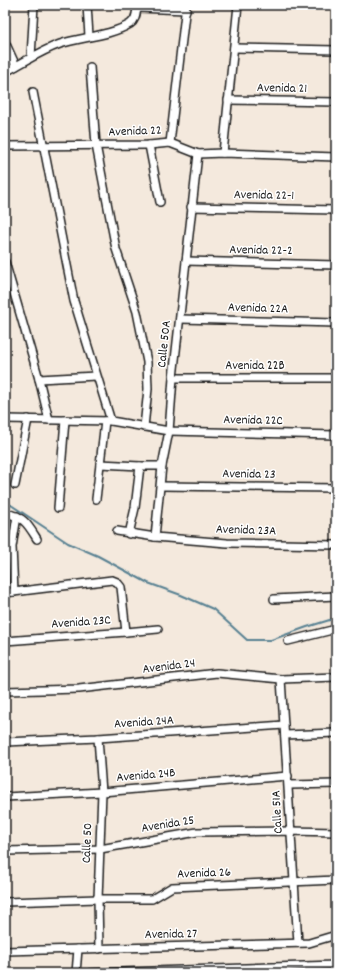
<svg xmlns="http://www.w3.org/2000/svg" width="341" height="978" font-family="Dekko,sans-serif">
	<rect width="100%" height="100%" fill="#f4e9dd"/>
	<filter id="ink" filterUnits="userSpaceOnUse"><feTurbulence type="fractalNoise" baseFrequency=".025" numOctaves="2"/><feDisplacementMap in="SourceGraphic" scale="8" xChannelSelector="R" yChannelSelector="G"/><feConvolveMatrix kernelMatrix="1 2 1 2 8 2 1 2 1" color-interpolation-filters="sRGB"/></filter>
	<g filter="url(#ink)">
		<g fill="none" stroke-linecap="round" stroke-linejoin="round">
			<polyline stroke="#588192" stroke-width="2" points="5,501 68,543 98,556 148,583 181,595 213,609 247,640 271,640 307,627 336,618"/>
			<defs>
				<g id="street">
					<polyline points="87,5 89,36"/>
					<polyline points="5,42 16,66"/>
					<polyline points="234,48 336,50"/>
					<polyline points="31,57 34,5"/>
					<polyline points="90,67 96,145 116,249 137,312 147,362 148,389 144,427"/>
					<path d="M5,72C23,63 40,51 60,44C82,37 110,36 130,24C136,20 136,14 137,8L186,10"/>
					<polyline points="33,92 74,301 111,421"/>
					<polyline points="228,100 336,102"/>
					<polyline points="170,143 186,5"/>
					<polyline points="149,145 160,202"/>
					<polyline points="5,146 149,145 170,143 198,154 223,153 336,157"/>
					<polyline points="223,153 238,5"/>
					<polyline points="191,207 336,210"/>
					<polyline points="186,261 336,265"/>
					<polyline points="5,262 39,379 49,420"/>
					<polyline points="180,319 336,323"/>
					<polyline points="173,378 336,378"/>
					<polyline points="39,379 96,376"/>
					<polyline points="5,419 111,421 169,431 336,435"/>
					<polyline points="100,464 140,466 162,466"/>
					<polyline points="15,485 28,419"/>
					<polyline points="161,486 336,488"/>
					<polyline points="96,499 105,421"/>
					<polyline points="58,508 65,420"/>
					<path d="M5,513C24,517 27,523 37,539"/>
					<polyline points="117,531 155,537 227,543 336,545"/>
					<polyline points="129,534 135,508 140,466"/>
					<polyline points="155,537 162,466 169,431 173,378 198,154"/>
					<polyline points="14,592 12,547 17,516"/>
					<polyline points="5,593 112,580 117,582 121,587 126,632"/>
					<polyline points="274,599 336,596"/>
					<polyline points="5,641 126,632 158,629"/>
					<polyline points="288,641 336,629"/>
					<polyline points="281,679 298,943"/>
					<polyline points="5,691 79,689 217,673 281,679 336,677"/>
					<polyline points="285,735 336,733"/>
					<polyline points="98,738 102,792 98,899 99,949"/>
					<polyline points="5,742 98,738 284,725"/>
					<polyline points="289,785 336,784"/>
					<polyline points="5,797 102,792 288,776"/>
					<polyline points="5,851 100,849 197,832 291,831 336,832"/>
					<polyline points="5,902 98,899 152,899 172,887 336,880"/>
					<polyline points="5,951 309,943 336,935"/>
					<polyline points="76,973 78,949"/>
					<polyline points="91,973 336,965"/>
				</g>
			</defs>
			<use href="#street" stroke="#1c1c1c" stroke-width="10"/>
			<use href="#street" stroke="#fff" stroke-width="7"/>
		</g>
	</g>
	<g text-anchor="middle" dominant-baseline="central" stroke-width="3" stroke-linejoin="round" paint-order="stroke">
		<g font-size="13" fill="#1c1c1c" stroke="#fff">
			<text transform="translate(282 89) rotate(1)">Avenida 21</text>
			<text transform="translate(135 132) rotate(-2)">Avenida 22</text>
			<text transform="translate(264 196) rotate(1)">Avenida 22-1</text>
			<text transform="translate(261 251) rotate(1)">Avenida 22-2</text>
			<text transform="translate(258 309) rotate(2)">Avenida 22A</text>
			<text transform="translate(165 344) rotate(-84)">Calle 50A</text>
			<text x="255" y="366">Avenida 22B</text>
			<text transform="translate(253 421) rotate(1)">Avenida 22C</text>
			<text transform="translate(249 475) rotate(1)">Avenida 23</text>
			<text transform="translate(246 531) rotate(2)">Avenida 23A</text>
			<text transform="translate(81 623) rotate(-4)">Avenida 23C</text>
			<text transform="translate(169 667) rotate(-7)">Avenida 24</text>
			<text transform="translate(144 723) rotate(-4)">Avenida 24A</text>
			<text transform="translate(146 776) rotate(-5)">Avenida 24B</text>
			<text transform="translate(278 812) rotate(-93)">Calle 51A</text>
			<text transform="translate(168 825) rotate(-9)">Avenida 25</text>
			<text transform="translate(88 843) rotate(-88)">Calle 50</text>
			<text transform="translate(204 874) rotate(-2)">Avenida 26</text>
			<text transform="translate(171 935) rotate(-1)">Avenida 27</text>
		</g>
	</g>
	<rect width="341" height="978" fill="none" stroke="#fff" stroke-width="20"/>
	<rect x="10" y="10" width="321" height="958" fill="none" stroke="#1c1c1c" stroke-width="1.5" filter="url(#ink)"/>
</svg>
